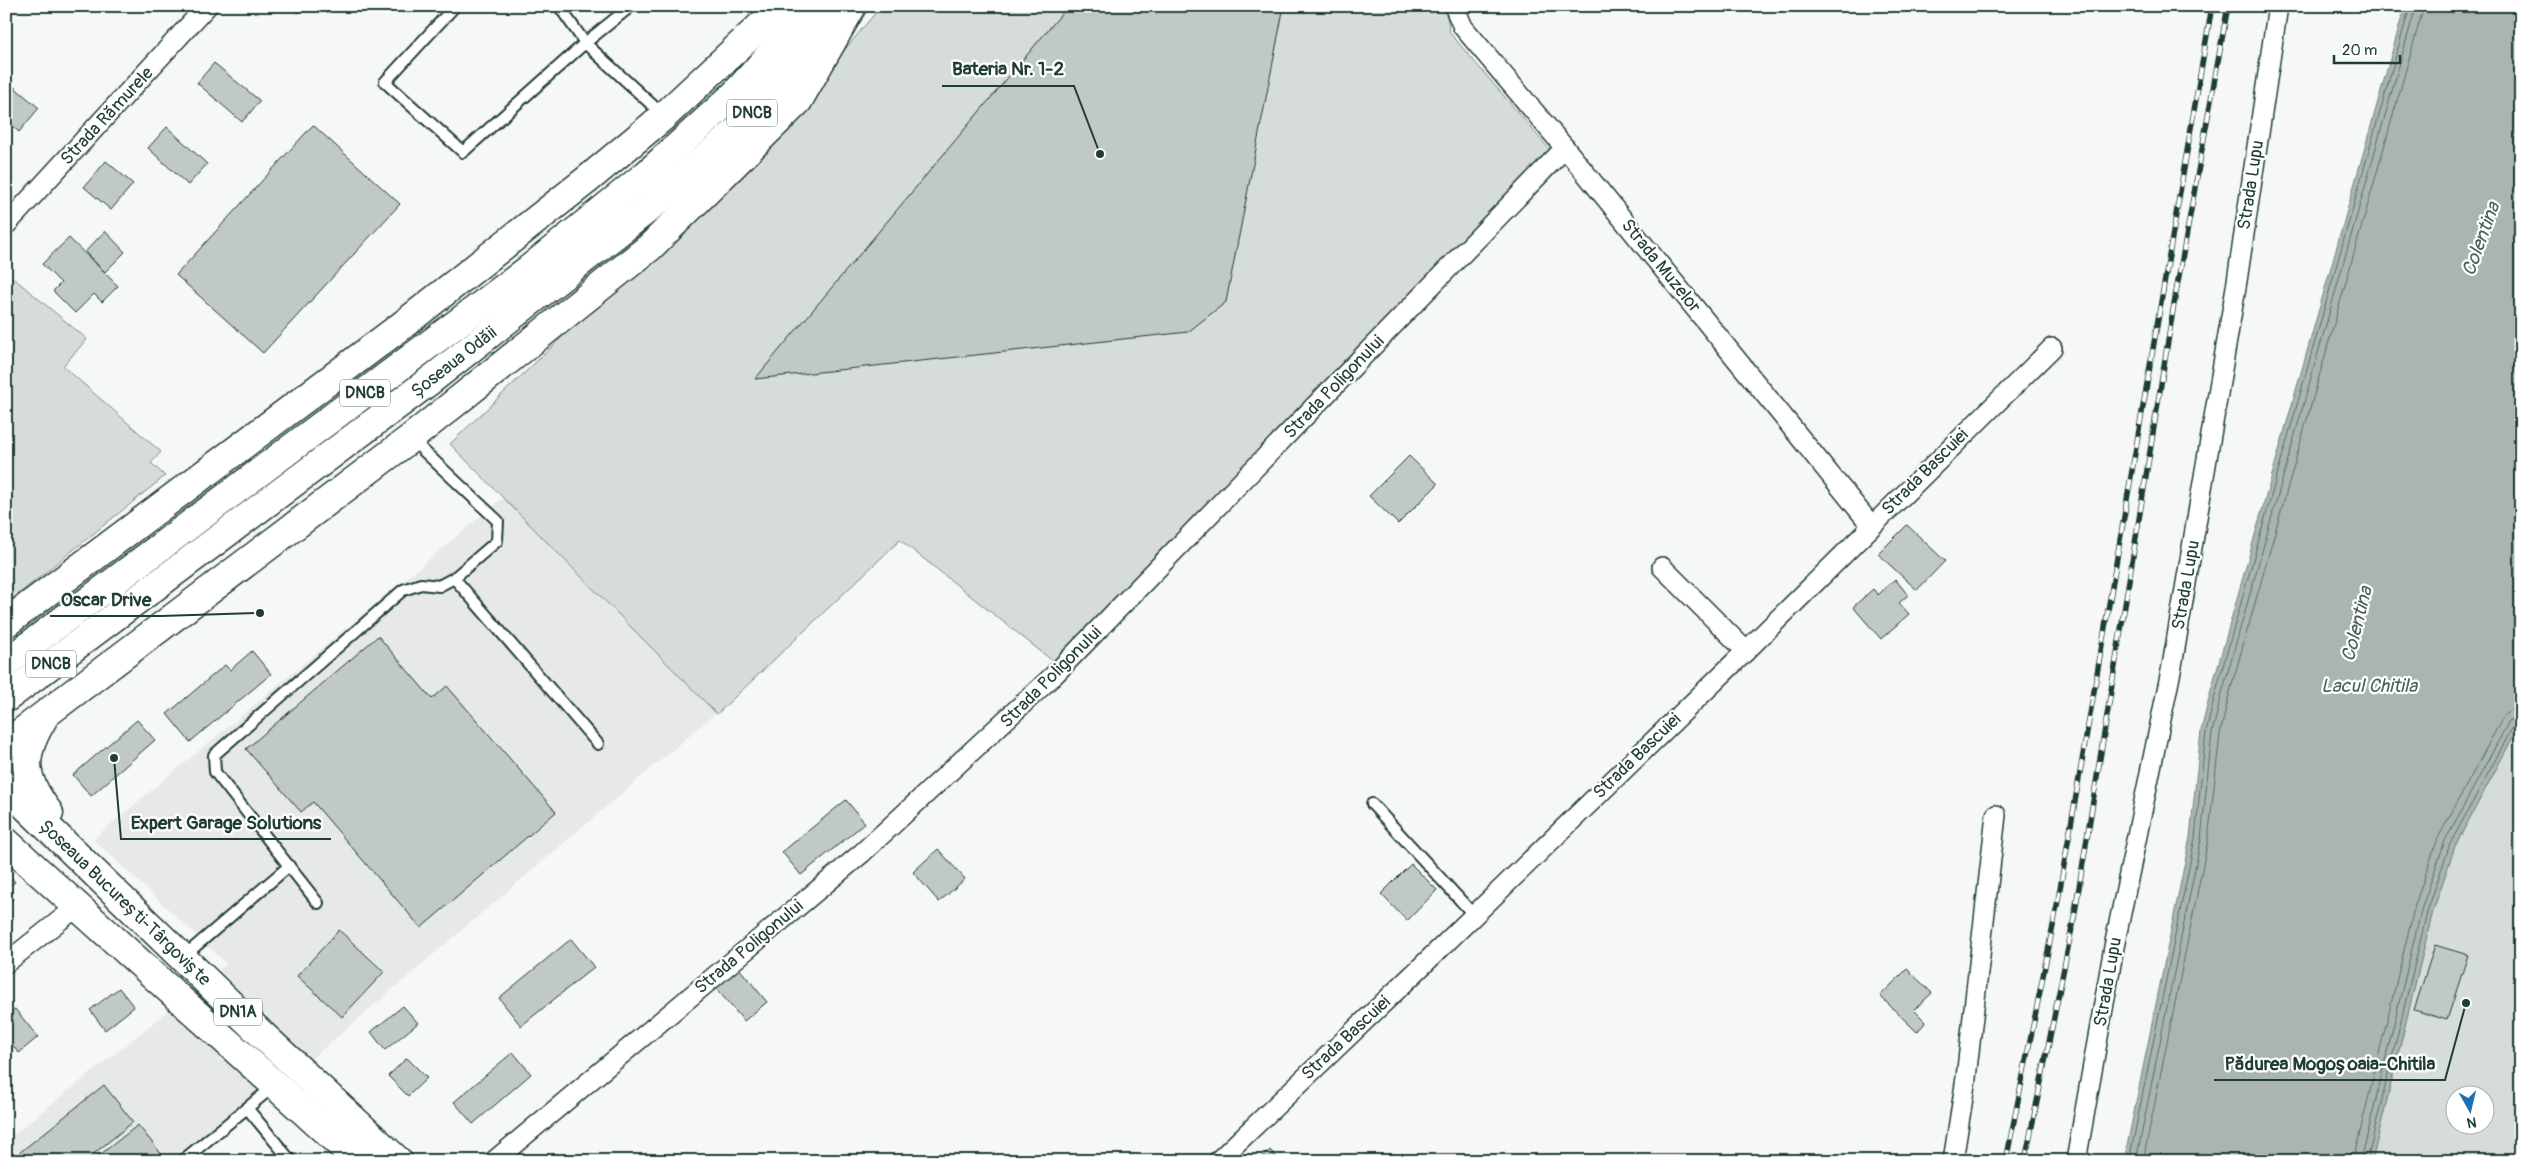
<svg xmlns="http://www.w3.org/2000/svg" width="2527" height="1167" font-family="Pangolin,sans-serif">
	<rect width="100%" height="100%" fill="#f6f7f7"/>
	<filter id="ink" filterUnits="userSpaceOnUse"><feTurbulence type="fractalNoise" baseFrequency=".02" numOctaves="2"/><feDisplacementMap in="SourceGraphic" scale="10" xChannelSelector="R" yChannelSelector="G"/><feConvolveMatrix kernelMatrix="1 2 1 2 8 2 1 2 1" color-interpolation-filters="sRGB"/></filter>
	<g filter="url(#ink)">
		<polygon fill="#e6e9e8" points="503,498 718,711 192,1161 6,1161 6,1141 227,964 93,839"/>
		<g fill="#d6dcdb" stroke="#7a8c88" fill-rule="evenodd">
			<polygon points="881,6 1445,6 1450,33 1556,157 1054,662 900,540 717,714 450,444 626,276 805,98"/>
			<polygon points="6,272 87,339 63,366 161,452 151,463 165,476 6,604"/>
			<path d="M2521,722V1161H2372L2433,911L2455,846ZM2454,1094H2484V1124H2454Z"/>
		</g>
		<polygon fill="#aab5b1" stroke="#72857f" points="2405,6 2521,6 2521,722 2455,846 2433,911 2372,1161 2124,1161 2190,837 2201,731 2211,690"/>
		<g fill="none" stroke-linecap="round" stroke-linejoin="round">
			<g stroke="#576d66" stroke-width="1">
				<polyline points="2129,1161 2195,838 2206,732 2216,691 2410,6"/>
				<polyline points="2136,1161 2201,839 2212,733 2222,693 2416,6"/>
				<polyline points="2143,1161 2208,840 2220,734 2229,695 2424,6"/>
				<polyline points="2353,1161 2415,905 2438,838 2503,717 2510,710 2521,708"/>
				<polyline points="2361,1161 2422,907 2445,841 2509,721 2514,716 2521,715"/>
				<polyline points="2367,1161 2428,909 2450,844 2514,725 2521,721"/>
			</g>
		</g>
		<g fill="#c0c9c6" stroke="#1f3d34">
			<polygon points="290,6 305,6 298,13"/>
			<polygon points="1068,6 1284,6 1226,302 1188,332 755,379"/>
			<polygon points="214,63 260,101 242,122 197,83"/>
			<polygon points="7,81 39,108 19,132 6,121"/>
			<polygon points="313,125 400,204 263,353 176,275"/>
			<polygon points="167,127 207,164 188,185 148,148"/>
			<polygon points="106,161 133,184 111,210 84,187"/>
			<polygon points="105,231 125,252 105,272 85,252"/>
			<polygon points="69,238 118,286 102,302 94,294 75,313 53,291 61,283 42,264"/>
			<polygon points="1409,456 1438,484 1398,524 1369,496"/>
			<polygon points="1907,525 1945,561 1917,590 1878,554"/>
			<polygon points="1895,579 1908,595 1899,603 1909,614 1881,639 1853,607 1873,589 1878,595"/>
			<polygon points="378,636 432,699 447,686 556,812 421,928 313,802 301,812 246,749"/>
			<polygon points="252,651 271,674 190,742 167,714 225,665 230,670"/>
			<polygon points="137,720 155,740 91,796 73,775"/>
			<polygon points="846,800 865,823 801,875 782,852"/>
			<polygon points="938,849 965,879 939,902 913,872"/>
			<polygon points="1411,864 1437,890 1407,921 1381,894"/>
			<polygon points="6,871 15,882 6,889"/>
			<polygon points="6,890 13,899 6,904"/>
			<polygon points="339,930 384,972 342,1017 297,976"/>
			<polygon points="571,939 594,967 521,1026 499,998"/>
			<polygon points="2435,945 2468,955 2447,1020 2414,1010"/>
			<polygon points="738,967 767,1002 744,1021 714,986"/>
			<polygon points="1907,969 1932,993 1914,1010 1926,1022 1917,1032 1880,996"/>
			<polygon points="119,988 134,1007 105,1030 90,1010"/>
			<polygon points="403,1006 418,1023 385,1050 371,1032"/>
			<polygon points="15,1009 38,1037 19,1053 6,1038 6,1016"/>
			<polygon points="6,1043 13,1052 6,1058"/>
			<polygon points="513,1052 531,1074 473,1124 454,1102"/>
			<polygon points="407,1058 427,1078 408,1096 388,1076"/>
			<polygon points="104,1085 133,1122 85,1161 9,1161"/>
			<polygon points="138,1125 167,1161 92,1161"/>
			<polygon points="1270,1150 1280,1161 1258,1161"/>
		</g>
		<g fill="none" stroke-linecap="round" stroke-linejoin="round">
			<defs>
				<g id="service">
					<polyline points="455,6 385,82 463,152 585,43 631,6"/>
					<polyline points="559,6 585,43 663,115"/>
					<polyline points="411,439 498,521 497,541 454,578"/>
					<polyline points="1372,804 1474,915"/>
					<polyline points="318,903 215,772 214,755 403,590 421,584 439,586 454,578 598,744"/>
					<polyline points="183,957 289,866"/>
					<polyline points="247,1108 291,1161"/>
					<polyline points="182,1161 274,1086"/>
				</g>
				<g id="minor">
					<polyline points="1454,6 1463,27 1565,148 1871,525"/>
					<polyline points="6,225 207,6"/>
					<polyline points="1662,567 1746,651"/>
					<polyline points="6,963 78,906"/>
					<polyline points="494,1161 862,853 1054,675 1565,148"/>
					<polyline points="1218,1161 1424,964 1746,651 2052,348"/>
					<polyline points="1953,1161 1966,1078 1996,815"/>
					<polyline points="2076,1161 2114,947 2172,666 2237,281 2278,6"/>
				</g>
				<g id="primary">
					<polyline points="6,623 400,327 588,179 664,116 782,6"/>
					<polyline points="6,663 528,270 647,174 735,94 814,6"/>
					<polyline points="6,698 432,379 649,208 741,127 827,26"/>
					<path d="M43,719C20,757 22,778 49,813"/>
					<polyline points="6,744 411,438 650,247 798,101 852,6"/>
					<polyline points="6,787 257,1030 398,1161"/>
					<polyline points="6,842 359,1161"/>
				</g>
			</defs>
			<use href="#service" stroke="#1f3d34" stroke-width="14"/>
			<use href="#minor" stroke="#1f3d34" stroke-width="22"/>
			<use href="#primary" stroke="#1f3d34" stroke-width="31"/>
			<use href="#service" stroke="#fff" stroke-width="10"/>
			<use href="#minor" stroke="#fff" stroke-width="19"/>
			<use href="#primary" stroke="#fff" stroke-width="28"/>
			<defs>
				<g id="rail">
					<polyline points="2006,1161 2057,906 2212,6"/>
					<polyline points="2025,1161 2074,918 2175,298 2228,6"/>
				</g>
			</defs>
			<use href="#rail" stroke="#1f3d34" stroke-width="5.5"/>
			<use href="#rail" stroke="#fff" stroke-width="4" stroke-dasharray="11" stroke-linecap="butt"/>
		</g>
	</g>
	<g text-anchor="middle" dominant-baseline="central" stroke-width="4.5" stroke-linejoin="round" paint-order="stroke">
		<g fill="#fff" stroke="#627771" stroke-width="1">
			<rect x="727" y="99.5" width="50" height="27" rx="4"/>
			<rect x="340" y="379.5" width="50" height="27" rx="4"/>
			<rect x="26" y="650.5" width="50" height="27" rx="4"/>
			<rect x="214" y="998.5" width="48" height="27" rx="4"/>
		</g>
		<g font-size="16" font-weight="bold" fill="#1f3d34">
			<text x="752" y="113">DNCB</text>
			<text x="365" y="393">DNCB</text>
			<text x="51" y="664">DNCB</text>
			<text x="238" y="1012">DN1A</text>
		</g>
		<g font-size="18" fill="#1f3d34" stroke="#fff">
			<text transform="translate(107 116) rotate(-47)">Strada Rămurele</text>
			<text transform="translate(2251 185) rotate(-81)">Strada Lupu</text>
			<text transform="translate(1661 266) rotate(51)">Strada Muzelor</text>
			<text transform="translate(454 362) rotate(-38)">Șoseaua Odăii</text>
			<text transform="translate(1334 387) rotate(-46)">Strada Poligonului</text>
			<text transform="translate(1925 472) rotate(-45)">Strada Bascuiei</text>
			<text transform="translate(2186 585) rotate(-80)">Strada Lupu</text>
			<text transform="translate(1051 677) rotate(-45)">Strada Poligonului</text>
			<text transform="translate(1637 756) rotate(-44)">Strada Bascuiei</text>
			<text transform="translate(125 903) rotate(44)">Șoseaua București-Târgoviște</text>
			<text transform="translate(749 947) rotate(-40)">Strada Poligonului</text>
			<text transform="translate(2108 982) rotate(-80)">Strada Lupu</text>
			<text transform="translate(1346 1038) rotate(-43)">Strada Bascuiei</text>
		</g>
		<g font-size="19" font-style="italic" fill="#49615a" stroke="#fff">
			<text transform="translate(2481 239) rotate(-70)">Colentina</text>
			<text transform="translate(2357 624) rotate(-76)">Colentina</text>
			<text x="2369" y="686">Lacul Chitila</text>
		</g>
	</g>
	<path fill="none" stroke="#1f3d34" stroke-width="2" d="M1100 154L1074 86H942M260 613L161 616H50M114 758L121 839H331M2466 1003L2445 1080H2214"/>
	<g fill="#1f3d34" stroke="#fff" stroke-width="2">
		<circle cx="1100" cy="154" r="5"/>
		<circle cx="260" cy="613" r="5"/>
		<circle cx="114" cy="758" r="5"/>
		<circle cx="2466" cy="1003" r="5"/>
	</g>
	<g font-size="19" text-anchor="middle" font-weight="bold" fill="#1f3d34" stroke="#fff" stroke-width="4.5" stroke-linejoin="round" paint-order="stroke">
		<text x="1008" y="75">Bateria Nr. 1-2</text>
		<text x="106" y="606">Oscar Drive</text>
		<text x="226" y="829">Expert Garage Solutions</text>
		<text x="2330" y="1070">Pădurea Mogoșoaia-Chitila</text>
	</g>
	<rect width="2527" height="1167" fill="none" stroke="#fff" stroke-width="25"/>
	<rect x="12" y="12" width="2502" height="1142" fill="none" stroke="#1f3d34" stroke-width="2" filter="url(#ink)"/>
	<g transform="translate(2470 1110) rotate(172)"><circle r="24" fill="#ffffff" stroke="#a5b1ae"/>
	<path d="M0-4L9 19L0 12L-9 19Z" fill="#1f6fb2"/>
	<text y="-8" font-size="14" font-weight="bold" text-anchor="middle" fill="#1f3d34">N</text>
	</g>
	<path d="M2334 55v8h66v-8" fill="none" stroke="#1f3d34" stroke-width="2.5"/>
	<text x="2342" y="55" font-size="15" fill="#1f3d34" stroke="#ffffff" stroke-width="4" paint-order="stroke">20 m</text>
</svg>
